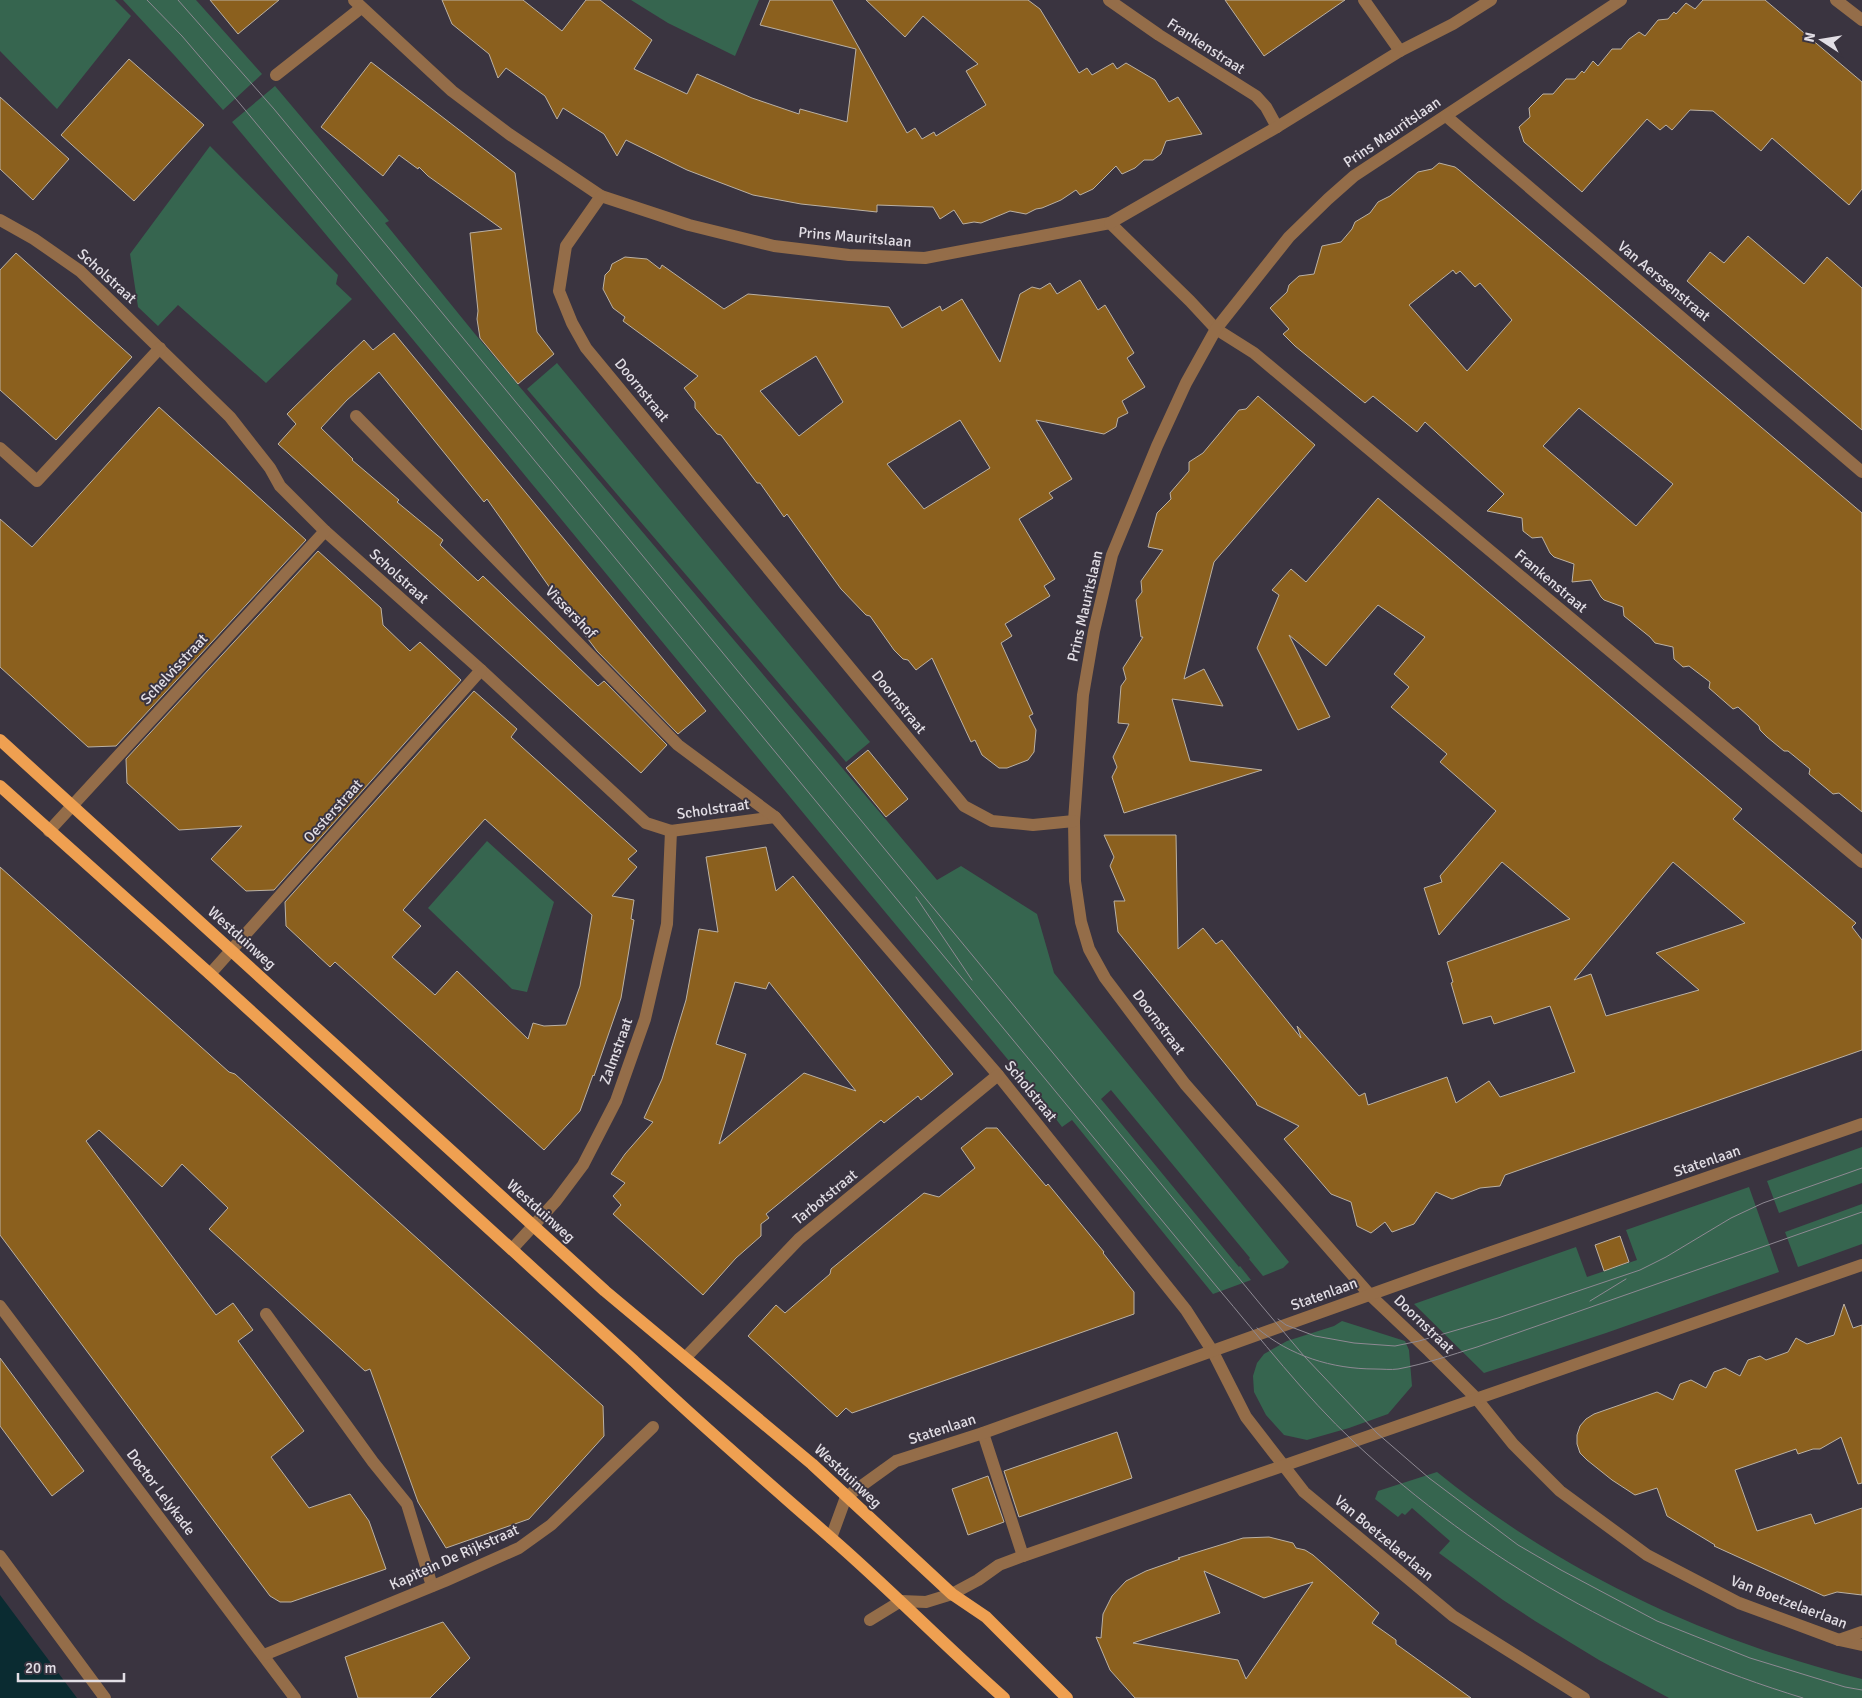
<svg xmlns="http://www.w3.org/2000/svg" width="1862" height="1698" font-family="Signika,sans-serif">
	<rect width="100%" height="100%" fill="#3a3440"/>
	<g fill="#36654f">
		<polygon points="0,0 115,0 131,16 57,109 0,51"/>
		<polygon points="123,0 196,0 262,74 223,110 175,56"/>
		<polygon points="631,0 759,0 735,56 668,23"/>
		<path d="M275,86L389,221L385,223L475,334L937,880L961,866L1037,914L1054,973L1289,1262L1283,1268L1263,1276L1249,1259L1250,1258L1111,1090L1101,1099L1239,1267L1240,1266L1251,1280L1213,1294L1072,1120L1062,1127L1040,1098C769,774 503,446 232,122Z"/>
		<polygon points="210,146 338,275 336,284 352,299 266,383 178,305 158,326 138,307 130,254"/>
		<polygon points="557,363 870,742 846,762 527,389"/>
		<polygon points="487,841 554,902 527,992 512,989 428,908"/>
		<polygon points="1862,1147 1862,1183 1779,1213 1767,1181"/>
		<polygon points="1749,1187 1779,1272 1606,1333 1484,1373 1414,1304 1576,1247 1587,1277 1637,1260 1626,1230"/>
		<polygon points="1862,1204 1862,1244 1798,1267 1785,1232"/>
		<polygon points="1342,1321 1405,1341 1409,1350 1412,1386 1388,1414 1349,1428 1307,1440 1284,1435 1266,1415 1254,1392 1253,1376 1257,1363 1264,1354 1287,1341 1334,1326"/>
		<path d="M1437,1472C1562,1573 1707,1640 1862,1679V1698H1669L1599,1660L1535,1621L1503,1600L1439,1553L1450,1541L1412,1508L1405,1515L1402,1513L1398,1517L1375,1499L1378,1491Z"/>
	</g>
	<polygon fill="#0a2b31" points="0,1595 77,1698 0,1698"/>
	<g fill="#8b601e" stroke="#bbb1a4" fill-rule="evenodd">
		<polygon points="210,0 279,0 238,34"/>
		<polygon points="442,0 523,0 562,31 586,0 600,0 652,40 634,69 687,94 697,74 752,98 799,114 800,109 847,122 856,49 760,25 770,0 832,0 907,133 915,128 922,139 934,132 936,136 986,105 966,71 978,64 923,16 905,37 866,0 1028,0 1040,9 1079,73 1087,68 1092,75 1113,63 1117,69 1126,63 1155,80 1169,102 1178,97 1202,134 1166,141 1161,154 1153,160 1144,160 1135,168 1122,174 1116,166 1093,189 1080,195 1076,190 1061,200 1042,208 1036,209 1026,214 1010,211 981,223 974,222 963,224 954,210 940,219 933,207 877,205 877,212 801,204 753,195 687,170 626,140 617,156 604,134 563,108 557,119 545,96 506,68 498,78 489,54 452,24"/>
		<polygon points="1225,0 1345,0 1264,56"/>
		<polygon points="1703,0 1765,0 1862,82 1862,189 1849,205 1772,138 1761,151 1713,111 1690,110 1672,130 1666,125 1660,130 1647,119 1582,192 1524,142 1519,127 1530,117 1529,108 1543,94 1553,94 1566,79 1575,79 1582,71 1584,73 1593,61 1598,66 1612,49 1621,49 1629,39 1639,32 1645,36 1658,20 1668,19 1674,12 1676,14 1686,3 1695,9"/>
		<polygon points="129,59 204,125 134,201 61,135"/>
		<polygon points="371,62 515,173 537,332 554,354 518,384 480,338 477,319 478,311 470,233 502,229 428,176 419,167 418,169 399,155 383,176 321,127"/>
		<polygon points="0,97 69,159 33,200 0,169"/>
		<path d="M1439,163L1455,167L1459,170L1862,513V812L1839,793L1833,794L1809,774L1810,769L1788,751H1784L1767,737L1760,730L1759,726L1738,707L1733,709L1709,688L1710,682L1689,666L1683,667L1674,659L1673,647L1655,643L1650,637L1624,616L1623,607L1604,600L1601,597L1591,580L1572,582L1574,564L1554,557L1550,553L1542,537L1532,538L1523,531L1522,518L1487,511L1504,494L1425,422L1417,432L1373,396L1365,403L1295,346L1283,334L1289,329L1270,308L1287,292L1289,285L1299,276L1314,274L1322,246L1341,242L1352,229L1355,222L1370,213L1378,202L1390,196L1418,172L1432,169ZM1453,270L1456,274L1460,271L1475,287L1480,283L1512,320L1467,371L1409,305ZM1579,408L1673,484L1636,526L1543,446Z"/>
		<polygon points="1748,236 1804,284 1827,257 1862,288 1862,430 1687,281 1710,252 1724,263"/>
		<polygon points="16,253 132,357 56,440 0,390 0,270"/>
		<path d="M625,257L647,259L660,269L662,265L724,309L748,294L889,307L902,328L940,306L942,311L962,299L1000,362L1020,294L1032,287L1040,289L1050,283L1057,294L1080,280L1098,310L1105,305L1134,353L1127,358L1145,387L1122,401L1128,413L1118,418L1116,427L1104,434L1036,420L1072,479L1049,493L1053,498L1019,519L1055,579L1044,586L1050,596L1005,624L1012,636L1001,643L1033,714L1029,716L1036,730L1034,752L1028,760L1007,768H999L982,755L975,740L971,742L932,658L916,670L908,660L903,659L894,650L870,616L866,615L841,589L787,514L784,517L760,483H757L721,435L717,434L695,408V402L684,388L698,376L623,321L625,317L613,308L603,289L605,275L610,270L612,264ZM816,356L843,402L799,436L760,391ZM960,420L990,468L924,509L887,464Z"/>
		<polygon points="394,333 706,711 678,734 597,651 555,595 487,499 484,502 379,372 347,400 321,428 353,459 352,460 399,500 397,502 443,540 440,545 460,564 478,581 483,576 598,686 604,681 667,745 641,773 278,444 296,424 287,414 330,372 364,340 373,350"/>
		<polygon points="1258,396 1315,445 1214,562 1184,679 1204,669 1223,706 1172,699 1190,761 1262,770 1124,813 1112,777 1117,767 1113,757 1129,724 1118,723 1121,686 1126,679 1123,668 1143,637 1141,637 1136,600 1142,592 1141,581 1163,550 1148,547 1157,513 1171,499 1170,493 1189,471 1189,462 1203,453 1239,410 1246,409"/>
		<polygon points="159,407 306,540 116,746 88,747 0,667 0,519 32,547"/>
		<path d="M1378,498L1742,809L1733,819L1856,923L1852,927L1862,940V1050L1505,1175L1500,1186L1480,1188L1452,1199L1436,1192L1414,1224L1392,1232L1385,1222L1371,1233L1357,1226L1351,1202L1331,1194L1284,1139L1299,1126L1257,1105L1256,1102L1118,932L1114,901H1125L1110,866L1114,857L1104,835H1176L1178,949L1203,928L1216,944L1222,940L1301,1038L1297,1026L1359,1096L1365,1093L1368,1105L1447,1077L1456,1103L1489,1081L1500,1097L1575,1072L1550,1006L1494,1024L1491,1016L1463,1024L1451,983L1453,982L1447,962L1570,919L1502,862L1439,935L1424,888L1442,882L1440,876L1496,811L1440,762L1447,754L1391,707L1409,687L1394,674L1425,637L1378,605L1326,666L1289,635L1330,717L1298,730L1257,648L1279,595L1272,590L1291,569L1306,582ZM1673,862L1745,923L1656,953L1699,990L1606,1016L1591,974L1574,980Z"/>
		<polygon points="318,551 381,608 383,625 410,651 420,642 461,680 274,890 246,891 211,859 242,826 179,830 127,783 126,759"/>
		<path d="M474,691L517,729L511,737L637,851L628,859L637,867L612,896L634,900L631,919L634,920L621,998L594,1076L593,1075L580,1111L544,1150L335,962L330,967L286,926L285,902ZM485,819L592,915L580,986L566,1025L544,1026L533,1023L528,1039L457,971L435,995L392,957L421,926L403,910Z"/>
		<polygon points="868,750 908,799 886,817 846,768"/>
		<path d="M766,847L776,891L793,876L953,1074L921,1100L918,1096L884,1123L881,1120L766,1214L769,1218L761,1224V1236L736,1258L703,1295L613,1214L621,1205L613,1196L625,1183L611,1174L625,1154L653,1122L644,1118L662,1079L686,1000L699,929L718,932L706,857ZM735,982L766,989L769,982L856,1091L804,1073L719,1144L746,1054L716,1044Z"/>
		<polygon points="0,867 229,1072 235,1074 603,1406 604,1436 529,1519 446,1548 418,1502 370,1369 365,1371 209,1229 228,1208 182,1164 162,1187 99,1130 86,1141 216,1315 233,1303 253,1330 238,1341 304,1431 271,1457 309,1508 350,1494 369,1521 386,1569 291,1602 280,1602 270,1596 0,1235"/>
		<polygon points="986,1128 997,1128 1046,1186 1048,1184 1104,1252 1103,1253 1134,1292 1134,1314 852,1413 846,1408 837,1417 748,1336 776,1305 785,1313 830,1274 831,1269 924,1193 939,1197 975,1168 961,1148"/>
		<polygon points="1620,1236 1629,1262 1604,1271 1595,1245"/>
		<polygon points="1844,1304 1853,1328 1862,1325 1862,1483 1858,1484 1841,1437 1820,1449 1813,1449 1798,1454 1796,1449 1735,1470 1757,1531 1811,1514 1815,1524 1862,1508 1862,1595 1837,1592 1824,1596 1714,1546 1715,1545 1667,1516 1657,1488 1635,1495 1612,1480 1587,1460 1580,1453 1577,1444 1577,1435 1580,1426 1586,1419 1594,1414 1657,1392 1673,1400 1680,1384 1691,1380 1706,1388 1714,1372 1725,1368 1740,1376 1748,1360 1760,1356 1766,1360 1788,1352 1796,1338 1807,1344 1834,1335"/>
		<polygon points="0,1358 84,1471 52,1496 0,1426"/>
		<polygon points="1117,1432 1132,1478 1019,1517 1004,1471"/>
		<polygon points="988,1476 1004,1522 968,1535 952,1489"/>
		<path d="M1269,1537L1293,1543L1296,1548L1305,1550L1313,1555L1379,1613L1372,1623L1396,1640V1644L1471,1698H1135L1110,1670L1096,1637L1101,1638L1103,1614L1112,1596L1126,1581L1146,1571L1180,1559L1178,1558L1243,1538ZM1204,1571L1264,1598L1313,1582L1246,1679L1238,1660L1133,1643L1220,1613Z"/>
		<polygon points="443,1622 470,1658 430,1698 358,1698 345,1657"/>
	</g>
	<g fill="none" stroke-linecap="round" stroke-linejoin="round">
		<g stroke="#946d49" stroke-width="12">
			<polyline points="354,0 452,91 509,134 601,196 689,225 774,246 849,255 925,258 1110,223 1190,301 1216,329 1254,353 1862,862"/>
			<polyline points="1109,0 1159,35 1256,96 1266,107 1277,127"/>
			<polyline points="1364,0 1400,51"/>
			<polyline points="1621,0 1354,176 1328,199 1289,237 1216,329 1186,383 1157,446 1112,555 1094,631 1083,695 1074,821 1075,881 1081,922 1089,949 1105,978 1185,1084 1370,1295 1429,1351 1476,1398 1513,1444 1560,1491 1647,1555 1739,1603 1839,1640 1862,1645"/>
			<polyline points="1836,0 1862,20"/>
			<polyline points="276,75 361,8"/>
			<polyline points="1446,116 1862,472"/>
			<polyline points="601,196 566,246 559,291 572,323 586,348 964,806 992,821 1033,825 1074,821"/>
			<polyline points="0,220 34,239 80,271 230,417 270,468 280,486 325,531 481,670 646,823 671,831 775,817"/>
			<polyline points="1110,223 1277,127 1400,51 1453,24 1491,0"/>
			<polyline points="356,416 678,745 775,817 998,1075 1186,1310 1213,1352 1246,1417 1304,1492 1453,1616 1584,1698"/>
			<polyline points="0,448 37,481 160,348"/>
			<polyline points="49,831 325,531"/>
			<polyline points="210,974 481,670"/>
			<polyline points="512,1249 556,1201 583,1165 616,1101 645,1019 667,924 671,831"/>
			<polyline points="0,1306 295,1698"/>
			<polyline points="266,1314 373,1462 407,1504 432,1586"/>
			<polyline points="686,1357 799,1239 998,1075"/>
			<polyline points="983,1433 1023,1556"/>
			<polyline points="831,1538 846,1497 896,1461 983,1433 1425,1275 1862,1124"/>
			<polyline points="0,1556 105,1698"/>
			<polyline points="870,1620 901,1601 926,1602 952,1594 978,1580 999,1565 1023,1556 1862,1265"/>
			<polyline points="1839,1640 1862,1632"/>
			<polyline points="264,1655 445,1581 519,1548 551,1525 653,1427"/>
		</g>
		<g stroke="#efa051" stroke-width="12">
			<polyline points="0,740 605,1291 812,1464 952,1594 986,1617 1067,1698"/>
			<path d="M0,786L210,974L634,1361C697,1422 765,1480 831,1538C891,1590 945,1646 1004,1698"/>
		</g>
		<g stroke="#8e8993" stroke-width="1">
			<path d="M147,0L182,36L241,105L1217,1287C1261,1339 1304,1395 1354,1442C1482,1562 1636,1647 1803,1698"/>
			<polyline points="178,0 274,109 1261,1305 1304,1356 1377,1433 1429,1478 1518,1545 1561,1570 1657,1621 1750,1658 1845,1687 1862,1690"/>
			<polyline points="916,897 972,980"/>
			<polyline points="1590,1301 1626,1279"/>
			<polyline points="1278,1319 1286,1325 1315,1336 1354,1343 1395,1346 1419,1341 1498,1318 1640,1270 1666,1257 1731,1218 1763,1203 1862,1168"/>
			<path d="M1257,1328C1290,1356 1332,1369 1375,1369C1383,1369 1391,1370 1398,1369C1425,1364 1451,1355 1477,1347L1862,1212"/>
		</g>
	</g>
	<g text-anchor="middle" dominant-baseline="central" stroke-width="4" stroke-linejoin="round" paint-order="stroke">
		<g font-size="15" fill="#e2dee5" stroke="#3a3440">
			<text transform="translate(1206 46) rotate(33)">Frankenstraat</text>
			<text transform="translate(1392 132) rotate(-34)">Prins Mauritslaan</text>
			<text transform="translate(855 237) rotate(5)">Prins Mauritslaan</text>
			<text transform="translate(107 276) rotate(42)">Scholstraat</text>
			<text transform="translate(1664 281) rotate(40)">Van Aerssenstraat</text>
			<text transform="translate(642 390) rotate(51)">Doornstraat</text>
			<text transform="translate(399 576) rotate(42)">Scholstraat</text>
			<text transform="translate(1551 581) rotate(40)">Frankenstraat</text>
			<text transform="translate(1085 606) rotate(-77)">Prins Mauritslaan</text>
			<text transform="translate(571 612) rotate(46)">Vissershof</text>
			<text transform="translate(174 669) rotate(-47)">Schelvisstraat</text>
			<text transform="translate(899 702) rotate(51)">Doornstraat</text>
			<text transform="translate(713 809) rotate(-8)">Scholstraat</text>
			<text transform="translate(333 811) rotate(-48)">Oesterstraat</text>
			<text transform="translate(242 938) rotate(42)">Westduinweg</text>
			<text transform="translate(1159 1022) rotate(53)">Doornstraat</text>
			<text transform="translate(616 1051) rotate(-70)">Zalmstraat</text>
			<text transform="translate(1031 1091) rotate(51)">Scholstraat</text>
			<text transform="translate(1707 1161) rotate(-19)">Statenlaan</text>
			<text transform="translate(825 1197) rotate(-39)">Tarbotstraat</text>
			<text transform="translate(541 1211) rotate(42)">Westduinweg</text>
			<text transform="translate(1324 1294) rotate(-20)">Statenlaan</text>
			<text transform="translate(1424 1324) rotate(44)">Doornstraat</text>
			<text transform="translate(942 1429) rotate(-18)">Statenlaan</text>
			<text transform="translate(848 1476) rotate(43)">Westduinweg</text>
			<text transform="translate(161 1492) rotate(53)">Doctor Lelykade</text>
			<text transform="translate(1384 1538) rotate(40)">Van Boetzelaerlaan</text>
			<text transform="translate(454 1557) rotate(-24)">Kapitein De Rijkstraat</text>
			<text transform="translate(1789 1602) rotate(21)">Van Boetzelaerlaan</text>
		</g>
	</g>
	<g transform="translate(1822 40) rotate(282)" stroke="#3a3440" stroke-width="4" paint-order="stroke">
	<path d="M0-4L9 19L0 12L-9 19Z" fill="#e2dee5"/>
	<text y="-8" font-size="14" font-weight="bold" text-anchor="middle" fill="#e2dee5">N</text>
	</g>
	<path d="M18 1673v8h106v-8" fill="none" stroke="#e2dee5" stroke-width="2.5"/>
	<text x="25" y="1673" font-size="15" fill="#e2dee5" stroke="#3a3440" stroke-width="4" paint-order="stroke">20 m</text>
</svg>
